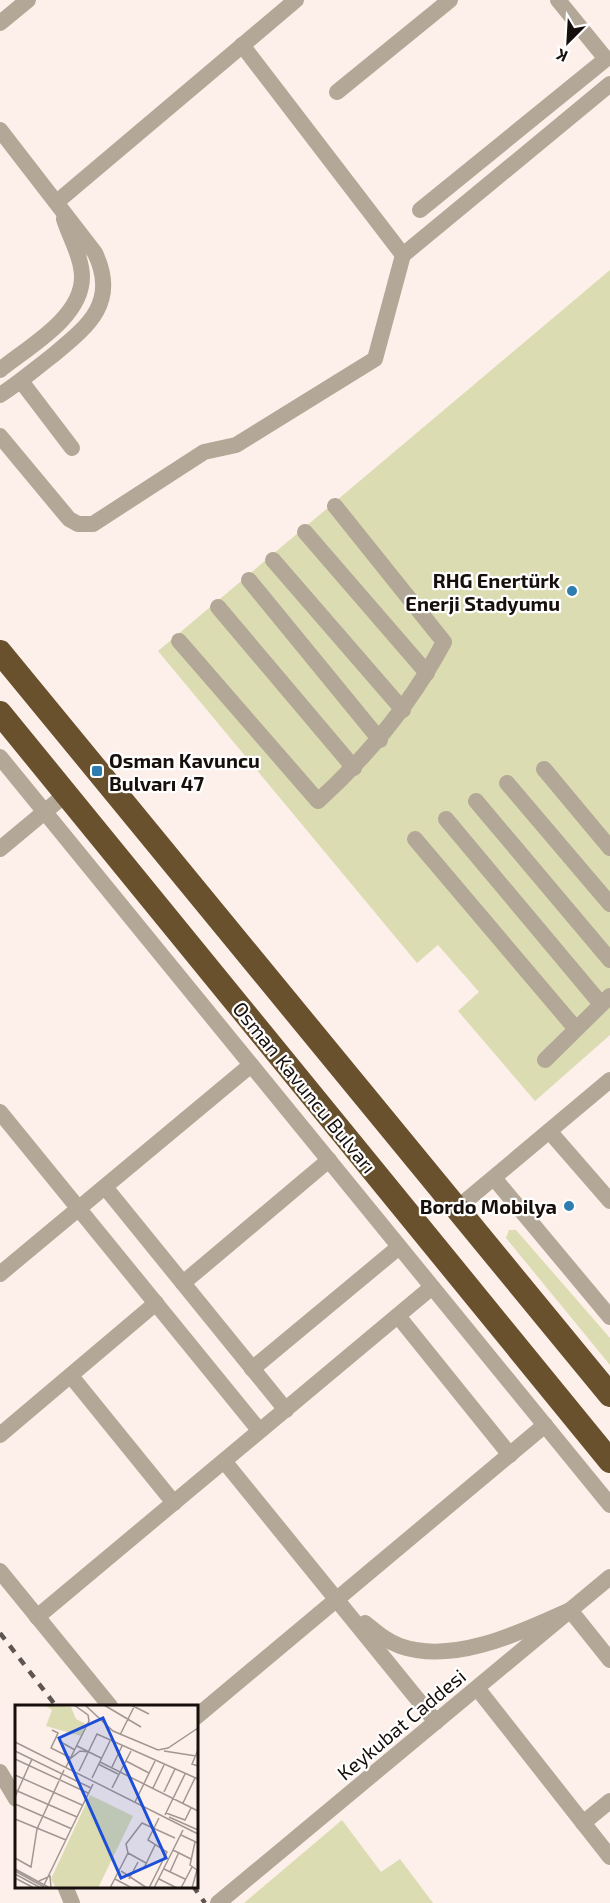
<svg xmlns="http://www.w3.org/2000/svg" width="610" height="1903" font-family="'Exo 2',sans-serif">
	<rect width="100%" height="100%" fill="#fdf0ea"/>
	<g fill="#dbdcb1">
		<polygon points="610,270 610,1035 535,1101 458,1011 479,992 438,945 417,963 158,651"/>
		<polygon points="509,1230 516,1230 610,1338 610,1365 506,1238"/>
		<polygon points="342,1820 381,1872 400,1859 433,1903 244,1903"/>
	</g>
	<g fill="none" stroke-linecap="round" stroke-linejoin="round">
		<g stroke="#b3a797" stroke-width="16">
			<polyline points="0,23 28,0"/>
			<polyline points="242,45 403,255"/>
			<polyline points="337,92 450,0"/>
			<path d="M0,130L95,253C119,303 87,327 52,356C35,369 18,384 0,395"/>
			<polyline points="58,201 296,0"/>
			<polyline points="420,210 606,59 558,0"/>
			<path d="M0,370C28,347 82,318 82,277C82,258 70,238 64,219"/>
			<polyline points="21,381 72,448"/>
			<polyline points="0,436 69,519 78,524 93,524 204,452 236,445 375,359 403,255 610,84"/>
			<polyline points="305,532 427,673"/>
			<polyline points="273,560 403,710"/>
			<polyline points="249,580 380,740"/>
			<polyline points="218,607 354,768"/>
			<path d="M179,641L318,801C370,754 411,704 444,642L335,506"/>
			<polyline points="0,757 610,1505"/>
			<polyline points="544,769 610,848"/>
			<polyline points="507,783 610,904"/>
			<polyline points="476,801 610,960"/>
			<polyline points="446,819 601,1004"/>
			<polyline points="415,839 576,1029"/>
			<polyline points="0,849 66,794"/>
			<polyline points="545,1060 610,996"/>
			<polyline points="0,1112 259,1430"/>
			<polyline points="550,1132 610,1201"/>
			<polyline points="494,1178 610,1317"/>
			<polyline points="105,1187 286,1410"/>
			<polyline points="455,1210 610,1080"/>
			<polyline points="0,1274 251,1065"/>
			<polyline points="183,1283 329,1160"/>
			<polyline points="398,1316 510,1455"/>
			<polyline points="252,1369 399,1247"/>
			<polyline points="71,1376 174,1503"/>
			<polyline points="0,1435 156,1303"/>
			<polyline points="224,1461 436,1722"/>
			<polyline points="0,1571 110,1706"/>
			<polyline points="37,1617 432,1287"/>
			<path d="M365,1623C376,1632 386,1641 400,1646C454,1665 521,1632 570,1610L610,1660"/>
			<polyline points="477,1688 610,1857"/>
			<polyline points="196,1717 545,1425"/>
			<polyline points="0,1772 16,1799"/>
			<polyline points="583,1823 610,1801"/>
			<polyline points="65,1886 72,1903"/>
			<polyline points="218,1903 610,1577"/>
		</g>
		<g stroke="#69512e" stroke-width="24">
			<polyline points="0,652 610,1395"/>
			<polyline points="0,713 610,1461"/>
		</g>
		<g stroke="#5e5551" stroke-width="4.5" stroke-dasharray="8 8" stroke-linecap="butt">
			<polyline points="0,1633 56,1706"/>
			<polyline points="193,1886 205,1903"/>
		</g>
	</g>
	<g fill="#2d7dae" stroke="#fff" stroke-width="2">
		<circle cx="572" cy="591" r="6"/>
		<rect x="91" y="765" width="12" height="12" rx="3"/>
		<circle cx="569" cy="1206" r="6"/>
	</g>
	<g text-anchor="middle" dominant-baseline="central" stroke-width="4.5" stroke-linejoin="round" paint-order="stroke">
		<g font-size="20" font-weight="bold" fill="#170f0c" stroke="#fff" text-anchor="end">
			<text x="560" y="580">RHG Enertürk<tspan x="560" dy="23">Enerji Stadyumu</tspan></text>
			<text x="109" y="760" text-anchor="start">Osman Kavuncu<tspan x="109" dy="23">Bulvarı 47</tspan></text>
			<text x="557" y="1206">Bordo Mobilya</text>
		</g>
		<g font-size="20" fill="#170f0c" stroke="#fff">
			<text transform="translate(305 1087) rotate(51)">Osman Kavuncu Bulvarı</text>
			<text transform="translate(401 1724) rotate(-40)">Keykubat Caddesi</text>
		</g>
	</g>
	<g transform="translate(15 1705)">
		<rect width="183" height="183" fill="#fdf0ea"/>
		<path d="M30,0L56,2L61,14L71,19L66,31L31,21L37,5ZM75,90L118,111L83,183H41L36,174Z" fill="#dbdcb1"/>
		<path fill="none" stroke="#a19691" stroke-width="1.5" d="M70,0L98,26L143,45L153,43L183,23M89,0L126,22M116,0L134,9M37,25L43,28L36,43L56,53L65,46L74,47M105,30L120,0M44,36L60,45M0,37L183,129M62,41L86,53M183,45L177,59L183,61M0,46L76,83M149,46L181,51M0,54L73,88M111,56L134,68M85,57L183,106M83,59L103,69M51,62L74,16L73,10L59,0M97,62L107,41M64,66L82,29L183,74M0,70L67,100M77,73L95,36M97,83L116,46M138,83L149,60M0,85L62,112M149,87L160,64M0,92L17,54M120,97L140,56M168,98L180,73M0,99L57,124M151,108L170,115L176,103M150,110L170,69M154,112L183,125M0,114L51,135M166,130L183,138M158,145L176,154M113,148L131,158M0,153L16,162L22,124L49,65M129,163L140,140M0,164L35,183M149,164L170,174M0,166L31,183M106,166L132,183M155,167L164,147M0,169L26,183M0,173L19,183M100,174L117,183M114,174L123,157M144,174L162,183M24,176L35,171L36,183M29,180L78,79M95,183L113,148L111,139L127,118L160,133M134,183L152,147L133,135L144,113M139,183L168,125M166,183L177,162M177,183L182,165L175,160L180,137"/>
		<path fill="#1d4ed8" fill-opacity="0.15" stroke="#1d4ed8" stroke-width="3" d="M88,13L151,153L106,173L44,33Z"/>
		<rect width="183" height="183" fill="none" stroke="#170f0c" stroke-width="3"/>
	</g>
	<g transform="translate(568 42) rotate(204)" stroke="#ffffff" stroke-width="4.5" paint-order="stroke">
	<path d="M0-4.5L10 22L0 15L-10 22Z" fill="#170f0c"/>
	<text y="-9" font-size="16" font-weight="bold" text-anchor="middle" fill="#170f0c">K</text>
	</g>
</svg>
